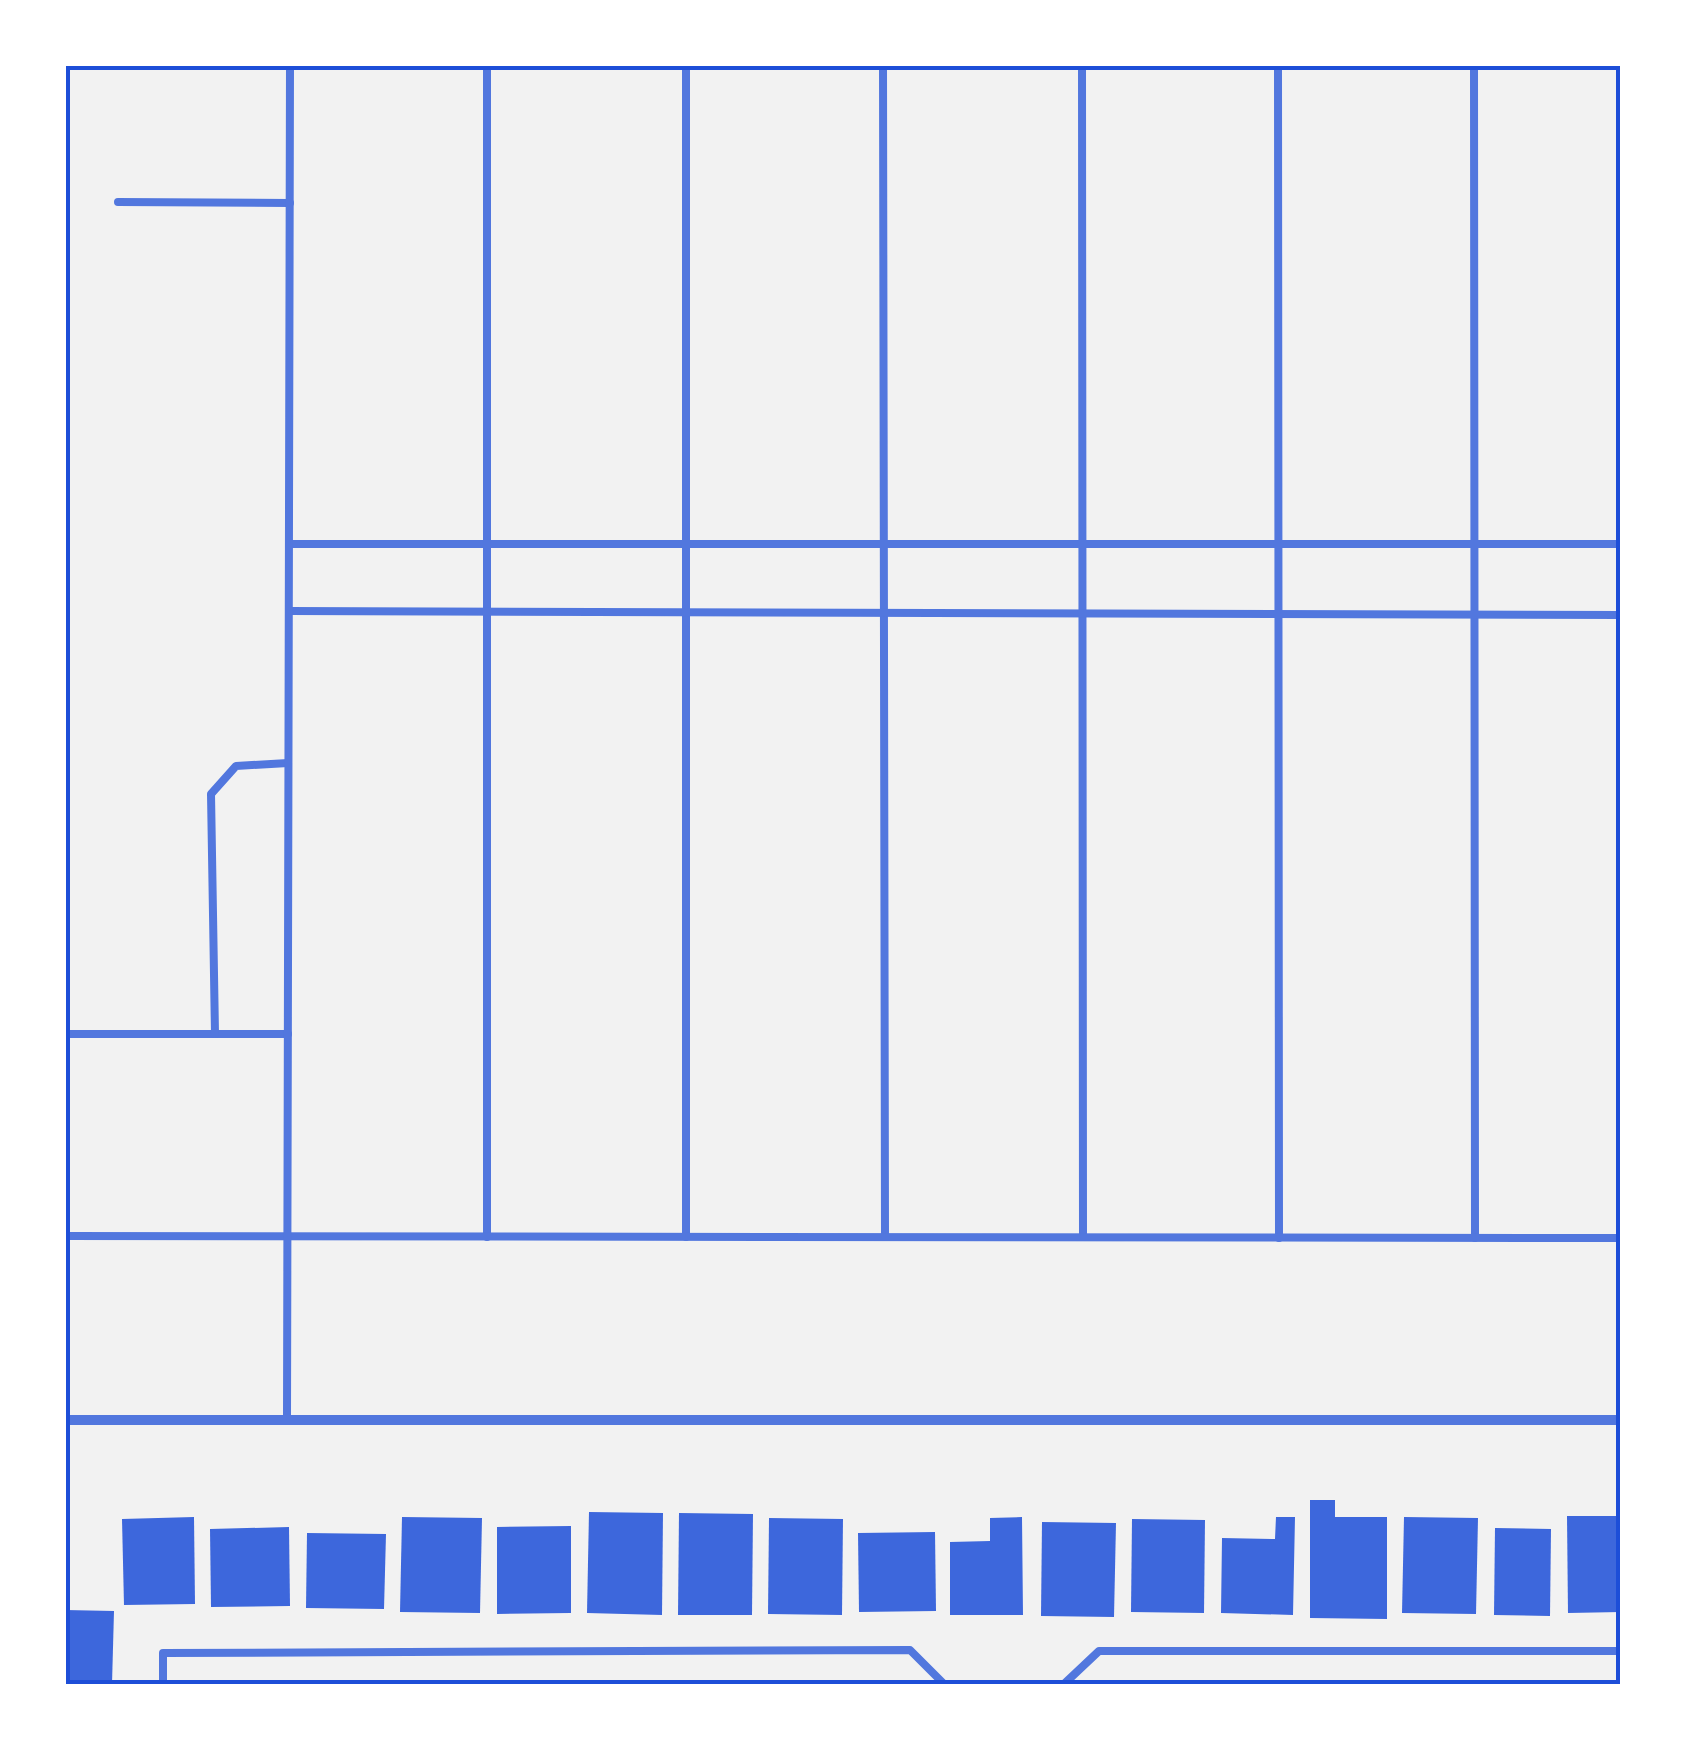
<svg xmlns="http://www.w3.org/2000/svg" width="1686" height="1749" font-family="Commissioner,sans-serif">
	<rect width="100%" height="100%" fill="#f2f2f2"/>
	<g fill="#3d67dc">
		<polygon points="1310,1500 1335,1500 1335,1517 1387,1517 1387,1619 1310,1618"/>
		<polygon points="589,1512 663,1513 662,1615 587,1613"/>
		<polygon points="679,1513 753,1514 752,1615 678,1615"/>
		<polygon points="1567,1516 1621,1516 1621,1612 1568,1613"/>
		<polygon points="194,1517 195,1604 124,1605 122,1519"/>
		<polygon points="402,1517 482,1518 480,1613 400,1612"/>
		<polygon points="1022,1517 1023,1615 950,1615 950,1542 990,1541 990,1518"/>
		<polygon points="1276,1517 1295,1517 1293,1615 1221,1613 1222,1538 1275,1539"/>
		<polygon points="1404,1517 1478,1518 1476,1614 1402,1613"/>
		<polygon points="769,1518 843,1519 842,1615 768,1614"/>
		<polygon points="1132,1519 1205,1520 1204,1613 1131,1612"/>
		<polygon points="1042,1522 1116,1523 1114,1617 1041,1616"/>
		<polygon points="571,1526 571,1613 497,1614 497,1527"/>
		<polygon points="289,1527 290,1606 211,1607 210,1529"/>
		<polygon points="1495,1528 1551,1529 1550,1616 1494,1615"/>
		<polygon points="935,1532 936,1611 859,1612 858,1533"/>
		<polygon points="307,1533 386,1534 384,1609 306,1608"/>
		<polygon points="65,1610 114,1611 112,1684 65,1683"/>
	</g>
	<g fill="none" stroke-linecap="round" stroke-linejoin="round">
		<g stroke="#5277de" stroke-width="8">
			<polyline points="487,65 487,1237"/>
			<polyline points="686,65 686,1237"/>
			<polyline points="883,65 885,1237"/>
			<polyline points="1082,65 1083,1237"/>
			<polyline points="1278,65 1279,1238"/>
			<polyline points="1474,65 1475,1238"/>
			<polyline points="118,202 290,203"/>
			<polyline points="289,544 1621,544"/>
			<polyline points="289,611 1621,615"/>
			<polyline points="65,1034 288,1034"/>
			<polyline points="215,1034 211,794 236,766 288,763"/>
			<polyline points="65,1236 1621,1238"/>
			<polyline points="287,1420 290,65"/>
			<polyline points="163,1684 163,1653 910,1650 944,1684"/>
			<polyline points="1064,1684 1099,1651 1621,1651"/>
		</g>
		<polyline stroke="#5277de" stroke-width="10" points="65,1420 1621,1420"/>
	</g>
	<rect width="1686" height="1749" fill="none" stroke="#ffffff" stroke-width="135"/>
	<rect x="68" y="68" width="1550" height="1614" fill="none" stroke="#1d4ed8" stroke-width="4"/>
</svg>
